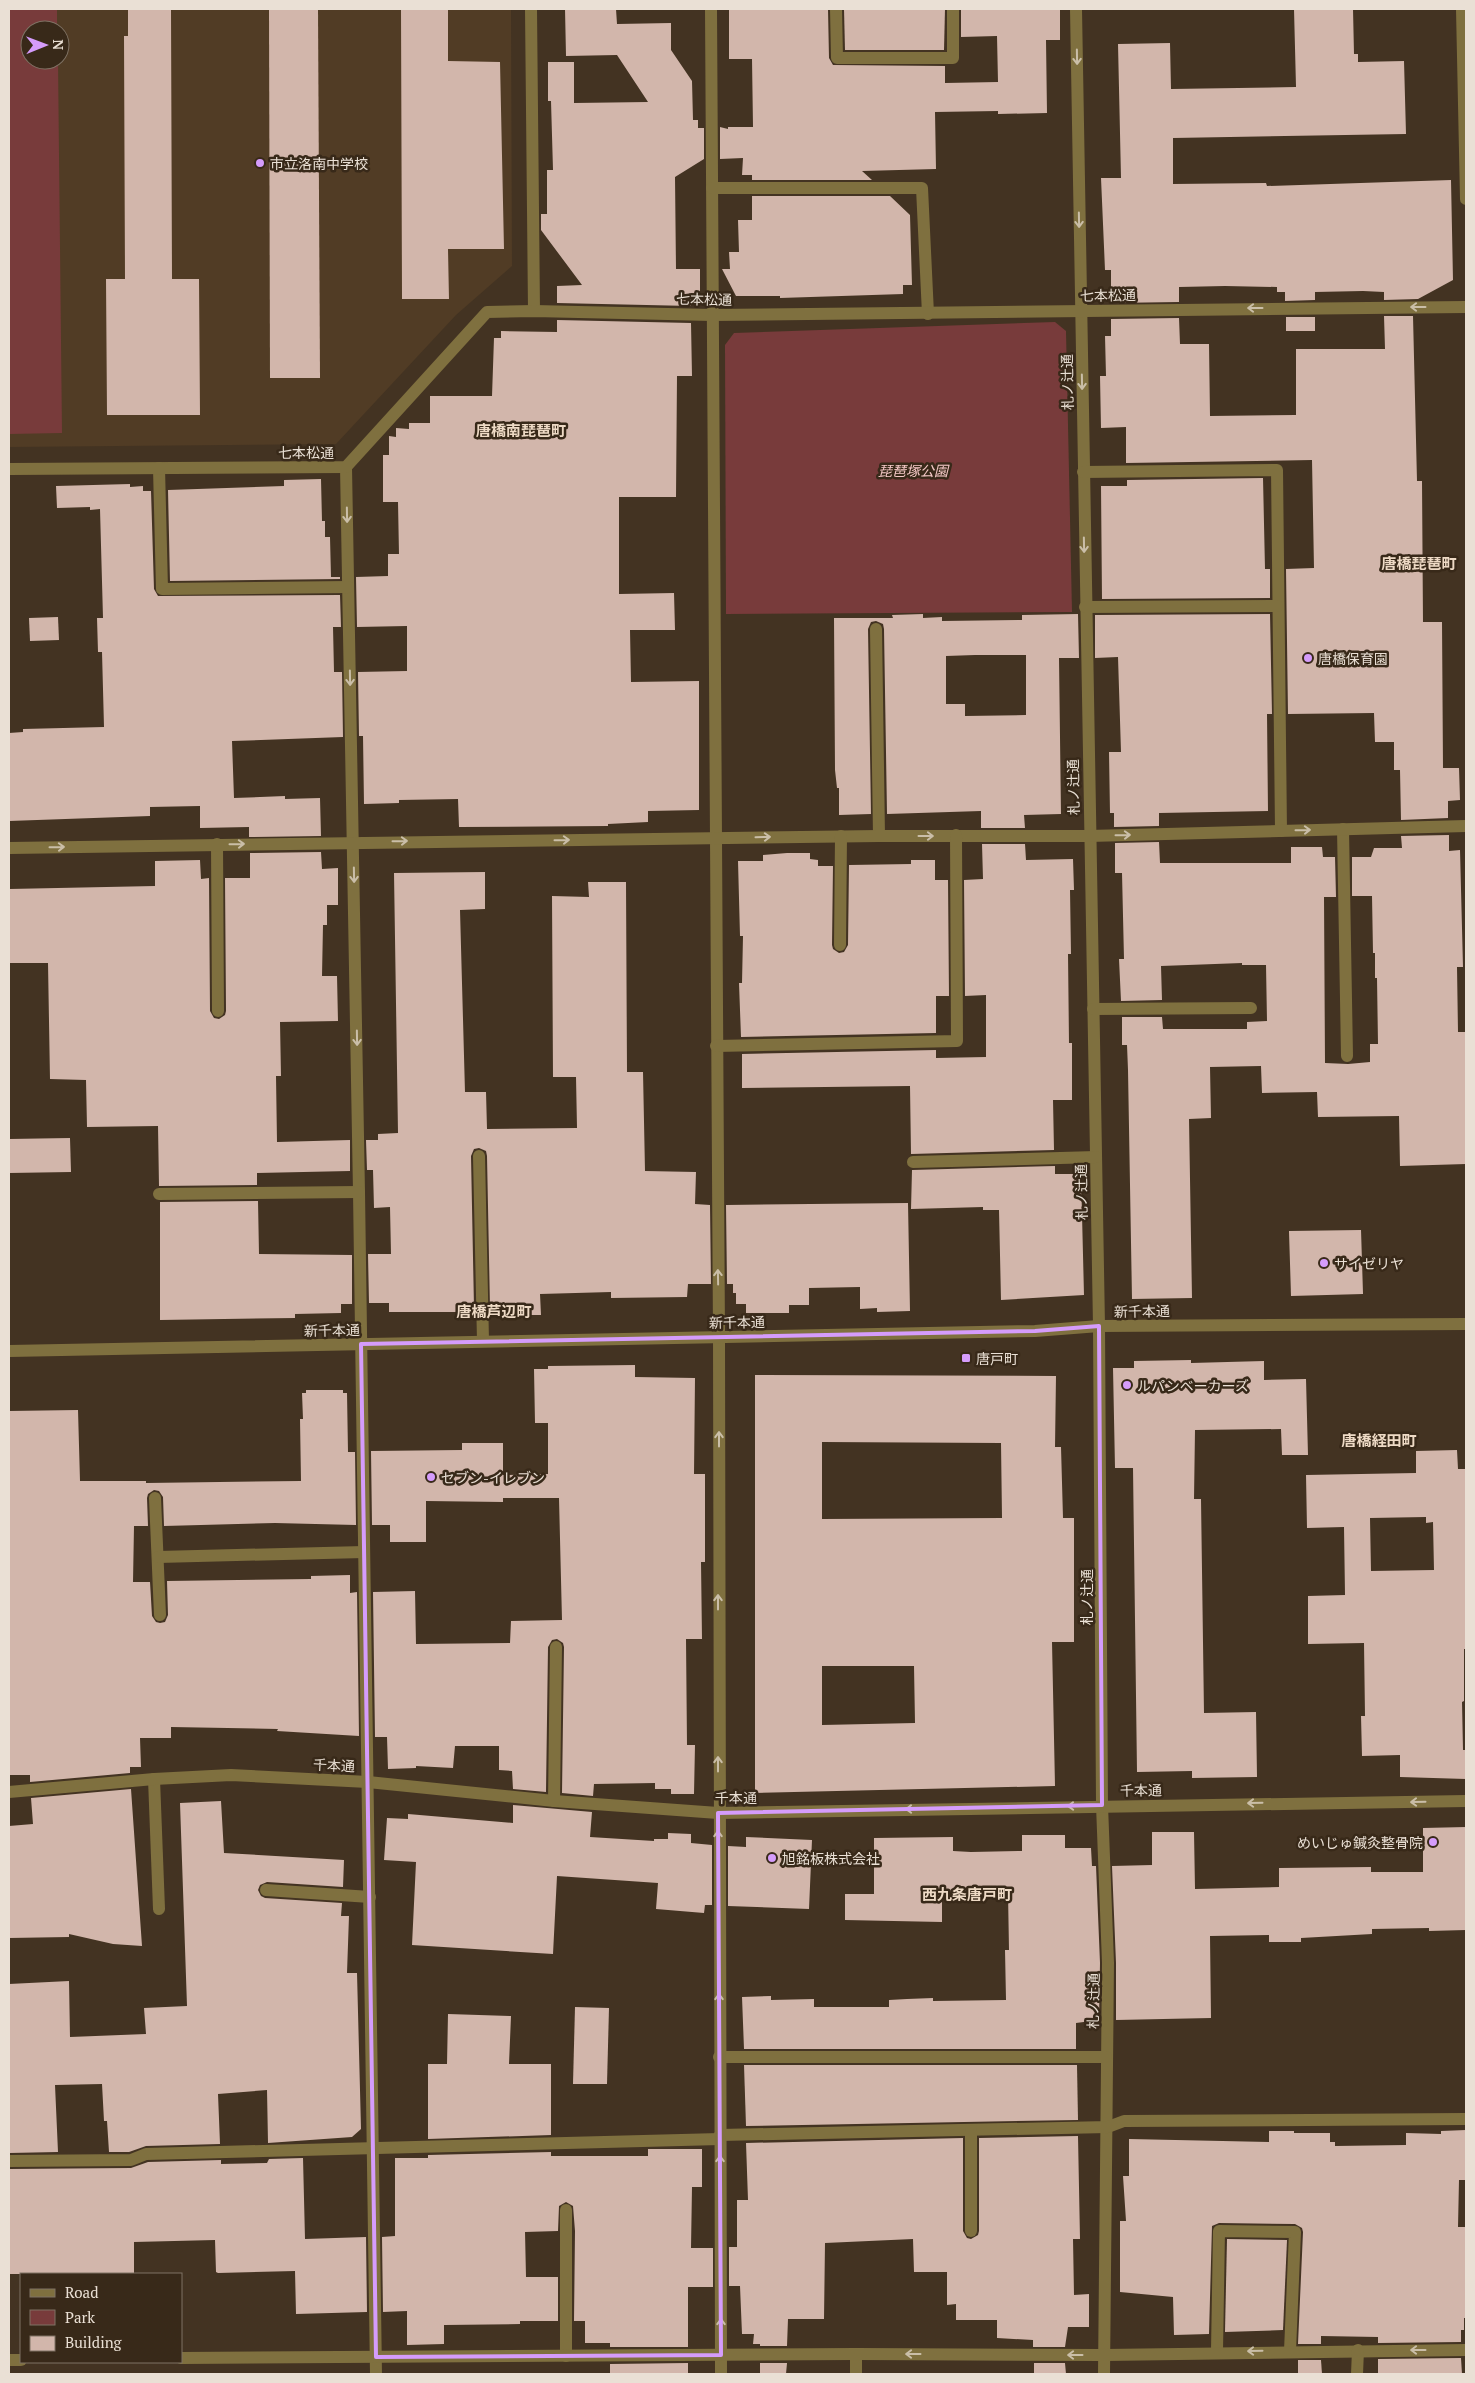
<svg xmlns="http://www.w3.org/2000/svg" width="1475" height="2383" font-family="'PT Serif','Noto Sans JP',serif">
	<rect width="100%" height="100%" fill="#433322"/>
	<path fill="#513c25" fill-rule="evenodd" d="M9,9H511L512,266L456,315L336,444L9,447ZM30,30H60V60H30Z"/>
	<g fill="#783b3b">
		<polygon points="9,9 57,9 57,30 30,30 30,60 58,60 62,433 9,434"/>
		<polygon points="1055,322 1066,331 1072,612 726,614 725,345 734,333"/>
	</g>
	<g fill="#d2b6ab" fill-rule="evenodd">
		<polygon points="128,9 171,9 172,279 199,279 200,415 107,415 106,279 125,279 124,36 128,36"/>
		<polygon points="269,9 318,9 320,378 270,378"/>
		<polygon points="401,9 448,9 448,61 500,62 504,249 448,249 449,299 402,299"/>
		<polygon points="565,9 616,9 617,24 671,23 671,50 692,81 693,120 698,120 698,128 704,128 704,159 675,177 676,269 700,269 700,298 691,298 691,306 557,303 557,286 582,285 541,230 541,214 547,214 547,170 553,170 551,101 548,101 548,62 574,62 574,103 648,102 617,55 566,56"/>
		<polygon points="729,9 828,9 829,58 833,65 945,66 945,83 998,82 997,36 961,37 961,9 1060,9 1060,40 1046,40 1047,113 998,114 998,111 935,112 936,169 862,171 872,180 752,180 752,175 742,175 743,158 720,159 720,127 728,129 728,127 753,127 752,59 729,59"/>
		<polygon points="844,9 945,9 944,50 845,50"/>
		<polygon points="1294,9 1353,9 1354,54 1358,54 1358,62 1404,61 1406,134 1173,138 1173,184 1266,183 1267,186 1451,180 1453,280 1418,299 1384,300 1384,292 1363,291 1315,292 1315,300 1285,301 1285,292 1277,292 1277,287 1225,286 1179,287 1179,302 1111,303 1111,270 1105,270 1101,178 1121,178 1118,44 1170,43 1171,89 1296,87"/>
		<polygon points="752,196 890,196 910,215 912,285 903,285 903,294 780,298 780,296 736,296 722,269 730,269 729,252 739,252 738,220 752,220"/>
		<polygon points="1384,316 1413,316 1417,481 1422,481 1423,622 1442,622 1443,768 1459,768 1460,800 1448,801 1448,818 1401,820 1400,770 1394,770 1394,742 1375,742 1374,713 1288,714 1286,569 1314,568 1312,460 1126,463 1126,427 1101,428 1100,376 1106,376 1105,336 1111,336 1111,319 1179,318 1180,344 1209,344 1210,416 1296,415 1296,349 1385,349"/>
		<rect x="1286" y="317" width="29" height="14"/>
		<polygon points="557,320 691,323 692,376 677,376 676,497 619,497 619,594 674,593 675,630 630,630 631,682 699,681 699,810 648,811 648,822 608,824 608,826 459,827 458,799 399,800 399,803 364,804 363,736 359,736 358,672 407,671 407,626 357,627 356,577 388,576 388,554 399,554 398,502 383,502 383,455 389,455 389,436 396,437 396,428 409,429 409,423 430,423 430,396 492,396 494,338 501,338 501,331 557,332"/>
		<polygon points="1263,478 1265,569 1270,569 1270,598 1102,599 1101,486 1127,486 1127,480"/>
		<polygon points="321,479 322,521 325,521 325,537 330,537 331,577 340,577 340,579 170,581 168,490 284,486 284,480"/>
		<polygon points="130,484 130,487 143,486 143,491 151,491 154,589 158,596 340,595 341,627 333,627 334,672 342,672 343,737 232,741 234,798 285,796 285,799 320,798 321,836 249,837 249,827 200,828 200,806 150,807 150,816 9,821 9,733 23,732 23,729 104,727 102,652 98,652 97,618 103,618 100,509 90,510 90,507 57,508 56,486"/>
		<path d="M923,614V618L942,617V621L1022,620V615L1078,614L1079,658H1059L1061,814L1024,815L1025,828H981V811L887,814L884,629L883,624L876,621L871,622L868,629L871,814L839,815V788H837L835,770L834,618H893L892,615ZM975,655H1026V715L965,716V704H946V656Z"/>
		<polygon points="1270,614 1272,714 1267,714 1268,811 1159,813 1159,826 1114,827 1114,813 1110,813 1109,752 1121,752 1118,657 1095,658 1095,615"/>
		<polygon points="58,617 59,640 30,641 29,618"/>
		<polygon points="1449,835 1449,851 1460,850 1463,967 1457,967 1458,1032 1466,1032 1466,1164 1400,1166 1399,1116 1318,1117 1317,1092 1262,1093 1261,1066 1210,1067 1211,1118 1189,1119 1192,1298 1132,1299 1128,1070 1127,1045 1122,1045 1122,1017 1162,1017 1163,1029 1247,1029 1247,1022 1267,1021 1266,965 1242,965 1242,963 1161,966 1162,1000 1121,1001 1119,959 1124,959 1122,873 1115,873 1115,843 1159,842 1160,863 1291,863 1291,847 1322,847 1323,857 1335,857 1336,897 1324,897 1325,1063 1348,1064 1370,1062 1370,1044 1378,1044 1377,978 1375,978 1375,953 1373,953 1372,896 1352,896 1352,857 1371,857 1374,848 1402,848 1401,836"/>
		<polygon points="982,844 1025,844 1026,860 1073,859 1074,890 1070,890 1071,954 1068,954 1069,1043 1072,1043 1072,1100 1053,1100 1054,1150 911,1154 910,1086 742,1088 742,1054 936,1050 936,1058 986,1057 986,995 965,996 964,880 983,879"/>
		<polygon points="321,852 322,869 338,868 338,905 327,905 327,925 323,925 322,976 337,976 338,1021 280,1022 281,1076 276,1076 277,1142 350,1140 350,1171 257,1173 257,1185 159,1186 158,1126 87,1127 86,1080 50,1079 48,963 9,963 9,889 155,886 155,861 200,860 201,879 209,878 210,1011 214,1018 219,1019 225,1015 226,1011 225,878 250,878 250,853"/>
		<polygon points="787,853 810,853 810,859 818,860 818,866 833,866 832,945 833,949 839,953 844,952 848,945 849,865 911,864 911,860 935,860 935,880 948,880 949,996 936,996 936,1033 741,1037 739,983 742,983 743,936 740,936 738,861 763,861 763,855"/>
		<polygon points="485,872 485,909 460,910 465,1092 486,1092 487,1129 577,1128 576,1077 553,1077 552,896 589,897 588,882 626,882 627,1072 643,1072 645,1171 696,1172 695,1204 710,1205 711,1284 688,1284 687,1297 611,1298 611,1292 540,1294 541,1315 517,1315 517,1307 490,1308 487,1156 486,1151 479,1148 474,1149 471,1156 474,1308 462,1308 462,1312 389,1312 389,1303 369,1303 368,1254 391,1254 390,1207 374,1208 373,1170 367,1170 366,1140 378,1140 378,1134 398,1133 394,873"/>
		<polygon points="70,1138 71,1172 9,1173 9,1139"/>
		<polygon points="1055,1166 1055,1174 1081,1174 1084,1295 1001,1300 999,1210 983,1210 983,1207 911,1209 912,1170"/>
		<polygon points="258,1201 259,1254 352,1255 352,1304 341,1304 341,1313 295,1314 295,1318 160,1320 160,1202"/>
		<polygon points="908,1203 910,1311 877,1312 877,1308 860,1309 860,1287 809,1288 809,1305 789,1305 789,1313 746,1313 746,1304 736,1304 736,1293 733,1293 733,1284 727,1284 726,1205"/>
		<polygon points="1361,1230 1363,1294 1291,1296 1289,1231"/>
		<polygon points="1191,1360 1191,1363 1264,1361 1264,1380 1306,1379 1308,1455 1282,1455 1281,1429 1195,1430 1194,1499 1201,1499 1204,1713 1256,1712 1257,1777 1192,1778 1192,1771 1137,1772 1133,1468 1115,1468 1113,1368 1134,1368 1134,1361"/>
		<polygon points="635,1365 635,1377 695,1378 694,1474 705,1474 705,1562 701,1562 702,1639 686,1639 687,1745 695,1745 694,1794 671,1794 671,1789 655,1789 655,1783 594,1784 593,1796 562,1793 564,1647 563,1643 557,1639 552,1640 548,1647 546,1792 513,1789 512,1771 499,1770 499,1746 455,1746 453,1768 416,1766 416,1768 388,1769 387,1737 375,1737 373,1592 415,1591 416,1644 510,1643 511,1621 562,1620 559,1498 503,1498 503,1502 426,1501 426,1542 390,1542 390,1525 372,1525 371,1451 462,1450 462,1443 503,1443 503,1475 548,1474 548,1423 535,1423 534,1369 548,1369 548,1366"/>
		<path d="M755,1375L1056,1376L1055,1447H1061L1063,1518H1074V1642H1052L1055,1786L755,1793ZM822,1442L1001,1443L1002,1518L822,1519ZM822,1666H914L915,1723L822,1725Z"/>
		<polygon points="306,1390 343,1390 343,1393 347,1393 348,1452 355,1452 356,1525 275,1523 164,1526 163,1497 159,1491 154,1490 148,1494 147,1498 148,1526 134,1526 133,1582 150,1582 152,1616 156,1622 160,1623 165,1622 168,1615 167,1581 311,1579 311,1576 350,1575 350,1593 357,1592 359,1736 277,1731 278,1729 171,1727 171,1738 140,1738 141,1767 130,1767 130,1773 30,1782 30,1775 9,1775 9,1411 78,1410 80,1481 146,1481 146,1483 301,1481 300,1419 303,1419 302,1393 306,1393"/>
		<path d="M1457,1450L1458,1469H1465L1466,1649H1464V1701L1462,1702L1463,1750H1466V1779L1400,1777V1755L1362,1756L1361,1716H1365L1364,1643L1308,1644V1596L1345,1595L1344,1527L1307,1528L1306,1475L1416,1473V1451ZM1426,1517V1523L1433,1522L1434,1570L1371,1571L1370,1518Z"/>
		<polygon points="131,1789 142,1946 113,1944 69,1934 69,1937 9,1938 9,1826 33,1824 31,1798"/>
		<polygon points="221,1801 224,1853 344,1860 343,1887 267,1882 260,1885 258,1890 261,1896 265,1898 342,1903 341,1916 349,1916 347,1973 357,1973 361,2129 352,2137 268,2143 267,2090 218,2094 220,2144 146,2146 129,2152 109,2152 107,2121 104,2121 102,2084 55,2085 58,2152 9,2153 9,1984 69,1981 70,2037 146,2034 144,2008 187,2006 180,1803"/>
		<polygon points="513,1805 592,1812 590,1837 654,1841 654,1839 668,1839 668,1833 691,1834 691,1843 712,1845 712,1905 705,1905 704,1913 656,1909 658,1883 557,1876 553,1954 412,1945 416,1862 384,1860 387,1818 408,1819 408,1814 513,1823"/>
		<polygon points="1466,1827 1466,1930 1429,1931 1429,1928 1372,1929 1372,1934 1301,1938 1301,1942 1269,1942 1269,1935 1210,1936 1211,2018 1116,2020 1116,1963 1112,1866 1152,1865 1152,1832 1194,1832 1195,1889 1279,1887 1279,1868 1371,1867 1371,1872 1423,1872 1423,1828"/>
		<polygon points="1022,1835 1065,1835 1065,1848 1091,1848 1092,1866 1096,1866 1100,1963 1099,2020 1076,2023 1076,2049 744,2049 742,1997 771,1996 771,2000 814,1999 814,2007 889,2007 889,2000 907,1999 933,1998 933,2001 1006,2000 1005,1950 1009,1950 1008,1893 988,1891 942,1892 942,1922 845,1920 845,1894 874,1894 874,1838 953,1837 953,1851 971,1852 1022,1851"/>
		<polygon points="746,1837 812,1840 809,1909 728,1906 728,1846 746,1847"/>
		<polygon points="575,2007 609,2008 607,2084 573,2084"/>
		<polygon points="448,2014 511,2016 509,2064 551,2064 551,2135 428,2139 428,2064 447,2064"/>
		<polygon points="744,2065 1077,2065 1078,2120 746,2126"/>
		<polygon points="1466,2130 1466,2180 1459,2180 1458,2227 1465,2227 1466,2293 1466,2318 1464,2318 1464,2330 1461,2330 1461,2342 1378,2343 1378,2337 1321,2336 1321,2344 1298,2344 1303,2232 1302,2228 1295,2224 1219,2223 1212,2226 1209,2334 1174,2335 1173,2297 1120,2292 1120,2221 1126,2221 1123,2176 1129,2176 1129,2139 1269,2142 1269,2131 1294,2131 1294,2133 1330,2133 1330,2142 1335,2142 1335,2146 1406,2145 1406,2133 1441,2134 1441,2131"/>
		<polygon points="1078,2136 1080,2239 1073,2239 1074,2295 1089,2294 1089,2327 1068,2327 1065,2347 1033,2347 1033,2340 997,2338 997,2320 956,2320 956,2304 947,2305 947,2272 914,2272 913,2239 825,2243 824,2319 788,2319 787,2346 760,2346 760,2344 753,2344 754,2334 742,2334 740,2286 729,2286 729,2247 737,2247 737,2200 748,2200 746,2143 963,2138 963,2231 967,2238 971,2239 978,2235 979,2231 979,2138"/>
		<polygon points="648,2149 702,2149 702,2187 692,2187 691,2248 713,2248 713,2287 688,2287 688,2347 610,2347 610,2343 585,2343 585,2321 574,2321 575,2231 573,2206 566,2202 559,2206 558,2231 525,2232 526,2277 558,2277 558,2321 520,2321 520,2324 444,2325 444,2344 407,2345 407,2311 383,2312 382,2237 395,2236 395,2158 428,2158 428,2155 551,2152 551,2156 648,2156"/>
		<polygon points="303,2158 305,2239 366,2237 367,2312 296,2314 295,2271 218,2273 216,2272 215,2240 134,2242 134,2274 9,2274 9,2169 131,2168 148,2162 221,2160 221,2164 267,2163 269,2159"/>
		<polygon points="1227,2239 1287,2240 1283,2330 1225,2332"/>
		<polygon points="1461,2358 1462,2374 1378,2374 1378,2359"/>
		<polygon points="1298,2360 1321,2360 1322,2374 1298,2374"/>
		<polygon points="688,2363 688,2374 610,2374 610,2364"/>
		<polygon points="760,2363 787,2363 786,2374 760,2374"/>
		<polygon points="1034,2363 1065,2363 1066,2374 1034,2374"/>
	</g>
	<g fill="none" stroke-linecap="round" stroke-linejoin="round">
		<g stroke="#7f703f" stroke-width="12">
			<polyline points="531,9 534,311"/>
			<polyline points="711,9 719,1337 721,2374"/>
			<polyline points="836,9 837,58 953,58 953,9"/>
			<polyline points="1076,9 1099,1326 1102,1805 1108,1963 1104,2374"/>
			<polyline points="1462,9 1466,199"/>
			<polyline points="712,188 922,188 928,314"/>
			<polyline points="346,467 359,1192 376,2374"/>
			<polyline points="159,468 162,589 348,587"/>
			<polyline points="9,469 346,467 487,312 534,311 712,315 1466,307"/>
			<polyline points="1083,472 1277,470 1281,831"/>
			<polyline points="1085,607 1277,606"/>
			<polyline points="876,629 879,836"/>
			<polyline points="1343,829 1347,1056"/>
			<polyline points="217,844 218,1011"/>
			<polyline points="9,848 879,836 1089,836 1466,826"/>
			<polyline points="840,945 841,836"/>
			<polyline points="1093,1009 1251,1008"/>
			<polyline points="716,1046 957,1041 956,835"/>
			<polyline points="479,1156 483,1341"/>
			<polyline points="913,1162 1096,1157"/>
			<polyline points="159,1194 359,1192"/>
			<polyline points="9,1351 1035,1331 1099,1326 1466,1324"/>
			<polyline points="155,1498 160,1615"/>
			<polyline points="158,1557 364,1552"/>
			<polyline points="154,1779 159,1909"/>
			<polyline points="9,1792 154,1779 231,1775 368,1782 554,1801 718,1813 1466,1801"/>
			<polyline points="554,1801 556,1647"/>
			<polyline points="266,1890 370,1897"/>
			<polyline points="719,2057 1106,2057"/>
			<polyline points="720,2135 1108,2127 1124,2121 1466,2119"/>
			<polyline points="9,2161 131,2160 146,2154 720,2139"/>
			<polyline points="566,2210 566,2356"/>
			<polyline points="971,2231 971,2131"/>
			<polyline points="1217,2351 1219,2231 1295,2232 1290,2351"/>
			<polyline points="856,2354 856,2374"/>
			<polyline points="181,2358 856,2354 1105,2355 1466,2350"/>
			<polyline points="9,2360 21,2360"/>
			<polyline points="1357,2374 1358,2350"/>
		</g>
	</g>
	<defs><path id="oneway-shaft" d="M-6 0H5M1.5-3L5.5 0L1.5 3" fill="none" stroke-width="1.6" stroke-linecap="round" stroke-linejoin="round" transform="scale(1.25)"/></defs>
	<g stroke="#cabea8">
		<use href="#oneway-shaft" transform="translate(1077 57) rotate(89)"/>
		<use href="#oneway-shaft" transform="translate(1079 220) rotate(89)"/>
		<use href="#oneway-shaft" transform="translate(1418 307) rotate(180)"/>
		<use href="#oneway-shaft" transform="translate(1255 308) rotate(180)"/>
		<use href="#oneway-shaft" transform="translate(1082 382) rotate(89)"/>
		<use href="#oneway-shaft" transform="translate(347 515) rotate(89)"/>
		<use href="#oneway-shaft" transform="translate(1084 545) rotate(89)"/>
		<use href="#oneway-shaft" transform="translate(350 678) rotate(89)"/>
		<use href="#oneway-shaft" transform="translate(1303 830) rotate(-1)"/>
		<use href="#oneway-shaft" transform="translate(1123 835) rotate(-1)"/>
		<use href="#oneway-shaft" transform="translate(926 836)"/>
		<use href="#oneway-shaft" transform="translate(763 837) rotate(-1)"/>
		<use href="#oneway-shaft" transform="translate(562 840) rotate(-1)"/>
		<use href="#oneway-shaft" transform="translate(400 841) rotate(-1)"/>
		<use href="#oneway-shaft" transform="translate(237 844) rotate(-1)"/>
		<use href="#oneway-shaft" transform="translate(57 847) rotate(-1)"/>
		<use href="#oneway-shaft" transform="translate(354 875) rotate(89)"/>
		<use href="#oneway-shaft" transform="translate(357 1038) rotate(89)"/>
		<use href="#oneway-shaft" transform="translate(718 1277) rotate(-91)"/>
		<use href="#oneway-shaft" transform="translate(719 1439) rotate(-90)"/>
		<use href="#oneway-shaft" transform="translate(718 1602) rotate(-90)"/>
		<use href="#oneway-shaft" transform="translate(718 1764) rotate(-90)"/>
		<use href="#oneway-shaft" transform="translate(1418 1802) rotate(179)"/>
		<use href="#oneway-shaft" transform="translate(1255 1803) rotate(179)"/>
		<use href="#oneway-shaft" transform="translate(1075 1806) rotate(179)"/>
		<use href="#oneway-shaft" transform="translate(913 1809) rotate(179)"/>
		<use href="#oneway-shaft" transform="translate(718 1838) rotate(-90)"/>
		<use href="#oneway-shaft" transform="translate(719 2001) rotate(-90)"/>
		<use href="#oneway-shaft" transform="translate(720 2163) rotate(-90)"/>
		<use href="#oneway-shaft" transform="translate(721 2326) rotate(-90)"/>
		<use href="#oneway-shaft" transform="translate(1418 2350) rotate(180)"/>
		<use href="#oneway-shaft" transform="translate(1255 2351) rotate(179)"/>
		<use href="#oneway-shaft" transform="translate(913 2354) rotate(-180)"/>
		<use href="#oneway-shaft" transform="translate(1075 2355) rotate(-180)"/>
	</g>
	<path fill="none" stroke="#d59cfb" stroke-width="4" stroke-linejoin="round" d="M1099,1326L1102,1805L718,1813L721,2355L376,2357L361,1344L1035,1331Z"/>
	<g fill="#d59cfb" stroke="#382919" stroke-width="2">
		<circle cx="260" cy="163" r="5"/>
		<circle cx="1308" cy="658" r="5"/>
		<circle cx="1324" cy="1263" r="5"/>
		<rect x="961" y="1353" width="10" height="10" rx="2.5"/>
		<circle cx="1127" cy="1385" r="5"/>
		<circle cx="431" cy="1477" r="5"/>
		<circle cx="1433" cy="1842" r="5"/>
		<circle cx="772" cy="1858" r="5"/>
	</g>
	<g text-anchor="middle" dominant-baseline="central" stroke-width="5" stroke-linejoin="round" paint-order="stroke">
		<g font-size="14" fill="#eae0d5" stroke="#382919" text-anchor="start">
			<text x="270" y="163">市立洛南中学校</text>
			<text x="1318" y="658">唐橋保育園</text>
			<text x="1334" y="1263">サイゼリヤ</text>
			<text x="976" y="1358">唐戸町</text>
			<text x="1137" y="1385">ルパンベーカーズ</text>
			<text x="441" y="1477">セブン-イレブン</text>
			<text x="1423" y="1842" text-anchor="end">めいじゅ鍼灸整骨院</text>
			<text x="782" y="1858">旭銘板株式会社</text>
		</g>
		<g font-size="14" fill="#eae0d5" stroke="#382919">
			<text transform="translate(1108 295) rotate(-1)">七本松通</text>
			<text transform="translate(704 299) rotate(1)">七本松通</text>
			<text transform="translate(1067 382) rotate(-91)">札ノ辻通</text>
			<text x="306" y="452">七本松通</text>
			<text transform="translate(1073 787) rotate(-91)">札ノ辻通</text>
			<text transform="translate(1081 1192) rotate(-91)">札ノ辻通</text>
			<text transform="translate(1142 1311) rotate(-1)">新千本通</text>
			<text transform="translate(737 1322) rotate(-1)">新千本通</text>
			<text transform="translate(332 1330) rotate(-1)">新千本通</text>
			<text transform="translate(1086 1597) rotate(-90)">札ノ辻通</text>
			<text transform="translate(334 1765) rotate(3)">千本通</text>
			<text transform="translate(1141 1790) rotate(-1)">千本通</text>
			<text x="736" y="1797">千本通</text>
			<text transform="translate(1093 2001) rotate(-89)">札ノ辻通</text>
		</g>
		<g font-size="14" font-style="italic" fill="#f5c9c7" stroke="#382919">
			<text x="913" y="470">琵琶塚公園</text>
		</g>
		<g font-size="15" font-weight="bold" fill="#eedac5" stroke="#382919">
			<text x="521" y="430">唐橋南琵琶町</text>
			<text x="1419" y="563">唐橋琵琶町</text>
			<text x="494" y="1311">唐橋芦辺町</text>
			<text x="1379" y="1440">唐橋経田町</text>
			<text x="967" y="1894">西九条唐戸町</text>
		</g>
	</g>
	<rect width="1475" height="2383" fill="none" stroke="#eae0d5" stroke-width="20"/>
	<rect x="20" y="2273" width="162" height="90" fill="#382919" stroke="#7f7264"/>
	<rect x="30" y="2289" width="25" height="8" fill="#7f703f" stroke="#7f7264"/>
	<text x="65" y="2298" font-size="15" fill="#eae0d5">Road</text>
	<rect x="30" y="2310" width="25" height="15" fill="#783b3b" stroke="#7f7264"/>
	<text x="65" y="2323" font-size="15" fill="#eae0d5">Park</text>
	<rect x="30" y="2336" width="25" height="15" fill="#d2b6ab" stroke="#7f7264"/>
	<text x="65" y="2348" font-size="15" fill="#eae0d5">Building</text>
	<g transform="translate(45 45) rotate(89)"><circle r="24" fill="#382919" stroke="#7f7264"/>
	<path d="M0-4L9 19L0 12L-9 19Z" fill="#d59cfb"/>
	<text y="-8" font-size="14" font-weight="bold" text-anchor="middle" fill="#eae0d5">N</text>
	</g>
</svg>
